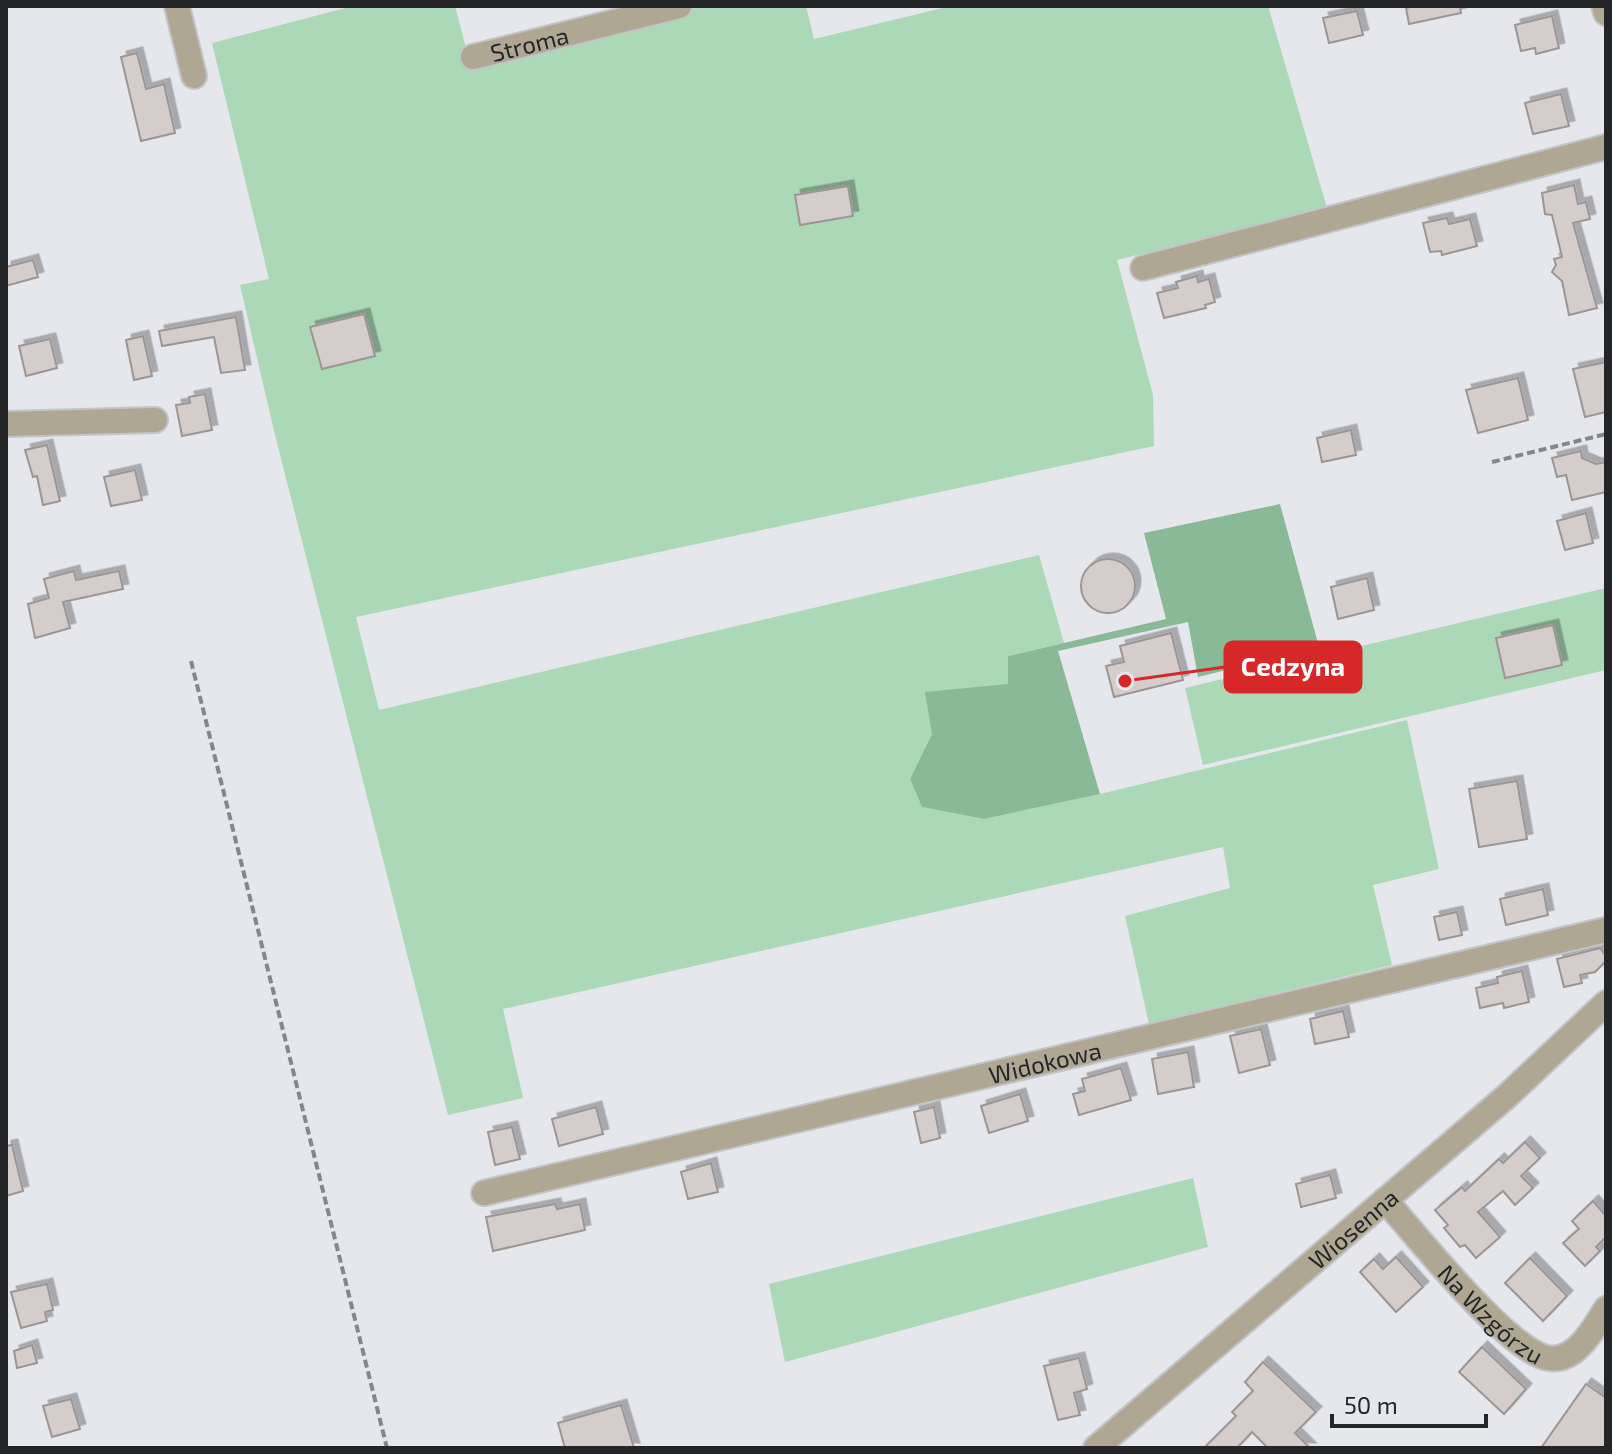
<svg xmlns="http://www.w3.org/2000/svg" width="1612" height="1454" font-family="'Exo 2',sans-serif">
	<defs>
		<filter id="shadow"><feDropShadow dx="5.5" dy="-5.5" stdDeviation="0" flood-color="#0004"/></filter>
	</defs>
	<rect width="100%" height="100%" fill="#e5e7ed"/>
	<g fill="#abd8b6">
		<polygon points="353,6 455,6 466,48 679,6 806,6 814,39 951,6 1268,6 1327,208 1117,260 1153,395 1154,446 356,617 379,710 1039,555 1064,643 1008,656 1008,684 932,734 910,779 922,807 984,819 1100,794 1407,720 1439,869 1373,885 1392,965 1149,1024 1125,916 1230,888 1223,847 503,1009 523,1098 448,1115 275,435 240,285 269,279 212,43"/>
		<polygon points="1606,588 1606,670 1203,765 1185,688"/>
		<polygon points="1193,1178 1208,1247 785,1362 769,1284"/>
	</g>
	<polygon fill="#89b996" points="1280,504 1319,647 1198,677 1188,622 1058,651 1100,794 984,819 922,807 910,779 932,734 925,692 1008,684 1008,656 1166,619 1144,533"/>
	<g fill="#d5cdcc" stroke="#9c9594" stroke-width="2" filter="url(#shadow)">
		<polygon points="1415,6 1460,6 1461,13 1409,24 1406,8"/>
		<polygon points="1357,11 1363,35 1329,43 1323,18"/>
		<polygon points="1552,16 1559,48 1536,54 1535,48 1521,51 1515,25"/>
		<polygon points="137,53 146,89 164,84 175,133 141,141 121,57"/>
		<polygon points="1561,94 1569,126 1533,134 1525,103"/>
		<polygon points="1574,185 1578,204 1586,202 1590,219 1573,223 1597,308 1569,315 1562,281 1552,272 1556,265 1554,259 1562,257 1552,215 1545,214 1542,193"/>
		<polygon points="848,186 853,216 800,225 795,195"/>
		<polygon points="1447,218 1449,224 1470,219 1477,246 1442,255 1441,251 1430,252 1423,223"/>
		<polygon points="33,260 38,277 6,286 6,267"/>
		<polygon points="1197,276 1198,282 1209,279 1215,302 1205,305 1206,308 1164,318 1157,293 1178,288 1176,282"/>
		<polygon points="364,314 375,356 322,369 310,327"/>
		<polygon points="236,317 245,370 221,373 214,337 162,346 159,331"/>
		<polygon points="143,336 152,376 134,380 126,340"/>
		<polygon points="50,339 57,368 26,376 19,346"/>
		<polygon points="1606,362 1606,412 1585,417 1573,369"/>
		<polygon points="1518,378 1528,420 1478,433 1466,390"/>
		<polygon points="205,394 212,430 182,436 176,405 190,403 189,397"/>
		<polygon points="1351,430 1356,455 1322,462 1317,438"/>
		<polygon points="47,445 60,501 43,505 37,476 33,477 25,450"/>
		<polygon points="1581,451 1582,458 1596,464 1606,462 1606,492 1572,500 1566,475 1557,477 1552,458"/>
		<polygon points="135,470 142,500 111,506 104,477"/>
		<polygon points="1586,513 1593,543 1565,550 1557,521"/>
		<circle cx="1108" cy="586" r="27"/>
		<polygon points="74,571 76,580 119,571 123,589 63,602 70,628 35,638 28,604 49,598 44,579"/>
		<polygon points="1367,578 1374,610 1338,619 1331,587"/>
		<polygon points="1553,625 1562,665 1505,678 1496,638"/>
		<polygon points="1171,633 1183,680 1114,697 1106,666 1124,662 1120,646"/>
		<polygon points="1517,781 1527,839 1479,847 1469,789"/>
		<polygon points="1543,889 1548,915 1506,925 1500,899"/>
		<polygon points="1457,912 1462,935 1439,940 1434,917"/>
		<polygon points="1600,948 1606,956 1606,961 1595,972 1580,975 1582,983 1564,987 1557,959"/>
		<polygon points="1522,971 1529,1002 1504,1008 1503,1003 1480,1008 1476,988 1498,983 1497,977"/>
		<polygon points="1343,1011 1349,1037 1315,1044 1310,1019"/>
		<polygon points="1261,1029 1270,1065 1239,1073 1230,1036"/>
		<polygon points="1188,1052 1194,1087 1158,1094 1152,1059"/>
		<polygon points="1121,1068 1131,1100 1079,1115 1073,1094 1085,1091 1082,1079"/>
		<polygon points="1020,1094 1028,1121 989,1133 981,1106"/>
		<polygon points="596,1107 603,1134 559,1146 552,1119"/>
		<polygon points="934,1107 940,1138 921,1143 914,1112"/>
		<polygon points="512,1127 520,1159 495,1165 488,1132"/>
		<polygon points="1525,1142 1540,1158 1521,1176 1533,1188 1515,1205 1503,1191 1478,1212 1500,1237 1476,1258 1465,1245 1460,1247 1444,1228 1448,1225 1435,1210 1462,1187 1465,1191 1499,1159 1503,1163"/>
		<polygon points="12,1145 23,1191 6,1196 6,1146"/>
		<polygon points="711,1163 718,1192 688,1199 681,1172"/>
		<polygon points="1330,1175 1336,1198 1301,1207 1296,1184"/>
		<polygon points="1593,1201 1606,1216 1606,1237 1596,1247 1600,1251 1585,1266 1563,1243 1579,1229 1572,1221"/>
		<polygon points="555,1204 557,1209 580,1204 585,1230 493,1251 486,1217"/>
		<polygon points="1396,1257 1423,1287 1396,1312 1360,1272 1374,1259 1383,1269"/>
		<polygon points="1530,1258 1567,1296 1543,1321 1505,1283"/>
		<polygon points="47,1284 53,1310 45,1312 47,1321 21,1328 11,1292"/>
		<polygon points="32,1345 37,1363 17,1368 14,1351"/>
		<polygon points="1482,1347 1526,1389 1504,1414 1459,1372"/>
		<polygon points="1079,1358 1087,1389 1074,1393 1080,1415 1058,1420 1044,1366"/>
		<polygon points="1263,1362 1316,1412 1295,1433 1310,1448 1268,1448 1252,1432 1237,1448 1204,1448 1236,1416 1232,1412 1253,1391 1245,1382"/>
		<polygon points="1586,1384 1606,1398 1606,1448 1541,1448"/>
		<polygon points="71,1399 80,1429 52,1437 43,1406"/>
		<polygon points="621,1405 634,1448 565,1448 558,1423"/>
	</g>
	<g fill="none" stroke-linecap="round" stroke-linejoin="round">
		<defs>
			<g id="minor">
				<polyline points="177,6 194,76"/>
				<polyline points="1604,6 1606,13"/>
				<path id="s1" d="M473,57L679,6"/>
				<polyline points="1143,268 1606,147"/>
				<polyline points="6,424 155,420"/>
				<path id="s2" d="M484,1193L1606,930"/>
				<path id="s3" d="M1385,1200C1416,1235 1508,1351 1548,1358C1576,1363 1594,1328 1606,1309"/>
				<path id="s4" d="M1096,1448L1507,1096L1606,1003"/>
			</g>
		</defs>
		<use href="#minor" stroke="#c2c4c9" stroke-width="28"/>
		<g stroke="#85868a" stroke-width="4" stroke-dasharray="8 4" stroke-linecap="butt">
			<polyline points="1492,462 1606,434"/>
			<polyline points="191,661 387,1448"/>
		</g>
		<use href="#minor" stroke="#afa791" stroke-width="24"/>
	</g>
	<g text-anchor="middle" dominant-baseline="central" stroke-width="6" stroke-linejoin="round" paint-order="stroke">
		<g font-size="24" fill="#242527" stroke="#e5e7ed">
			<text stroke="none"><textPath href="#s1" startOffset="58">Stroma</textPath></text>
			<text stroke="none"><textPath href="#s2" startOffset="576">Widokowa</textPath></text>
			<text stroke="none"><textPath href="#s4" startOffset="338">Wiosenna</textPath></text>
			<text stroke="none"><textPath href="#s3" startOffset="156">Na Wzgórzu</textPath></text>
		</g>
	</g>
	<path fill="none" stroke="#d62828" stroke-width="3" d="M1125 681L1225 667"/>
	<circle fill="#d62828" stroke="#e5e7ed" stroke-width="3" cx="1125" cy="681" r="8"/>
	<rect fill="#d62828" stroke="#d62828" stroke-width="3" x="1225" y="642" width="136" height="50" rx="8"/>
	<g font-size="26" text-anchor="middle" font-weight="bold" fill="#fff">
		<text x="1293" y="676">Cedzyna</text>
	</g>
	<rect width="1612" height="1454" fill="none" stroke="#242527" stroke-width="16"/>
	<path d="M1332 1414v12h154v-12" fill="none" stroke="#242527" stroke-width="4"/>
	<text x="1344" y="1414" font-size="24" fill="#242527" stroke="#e5e7ed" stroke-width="6" paint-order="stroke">50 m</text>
</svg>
